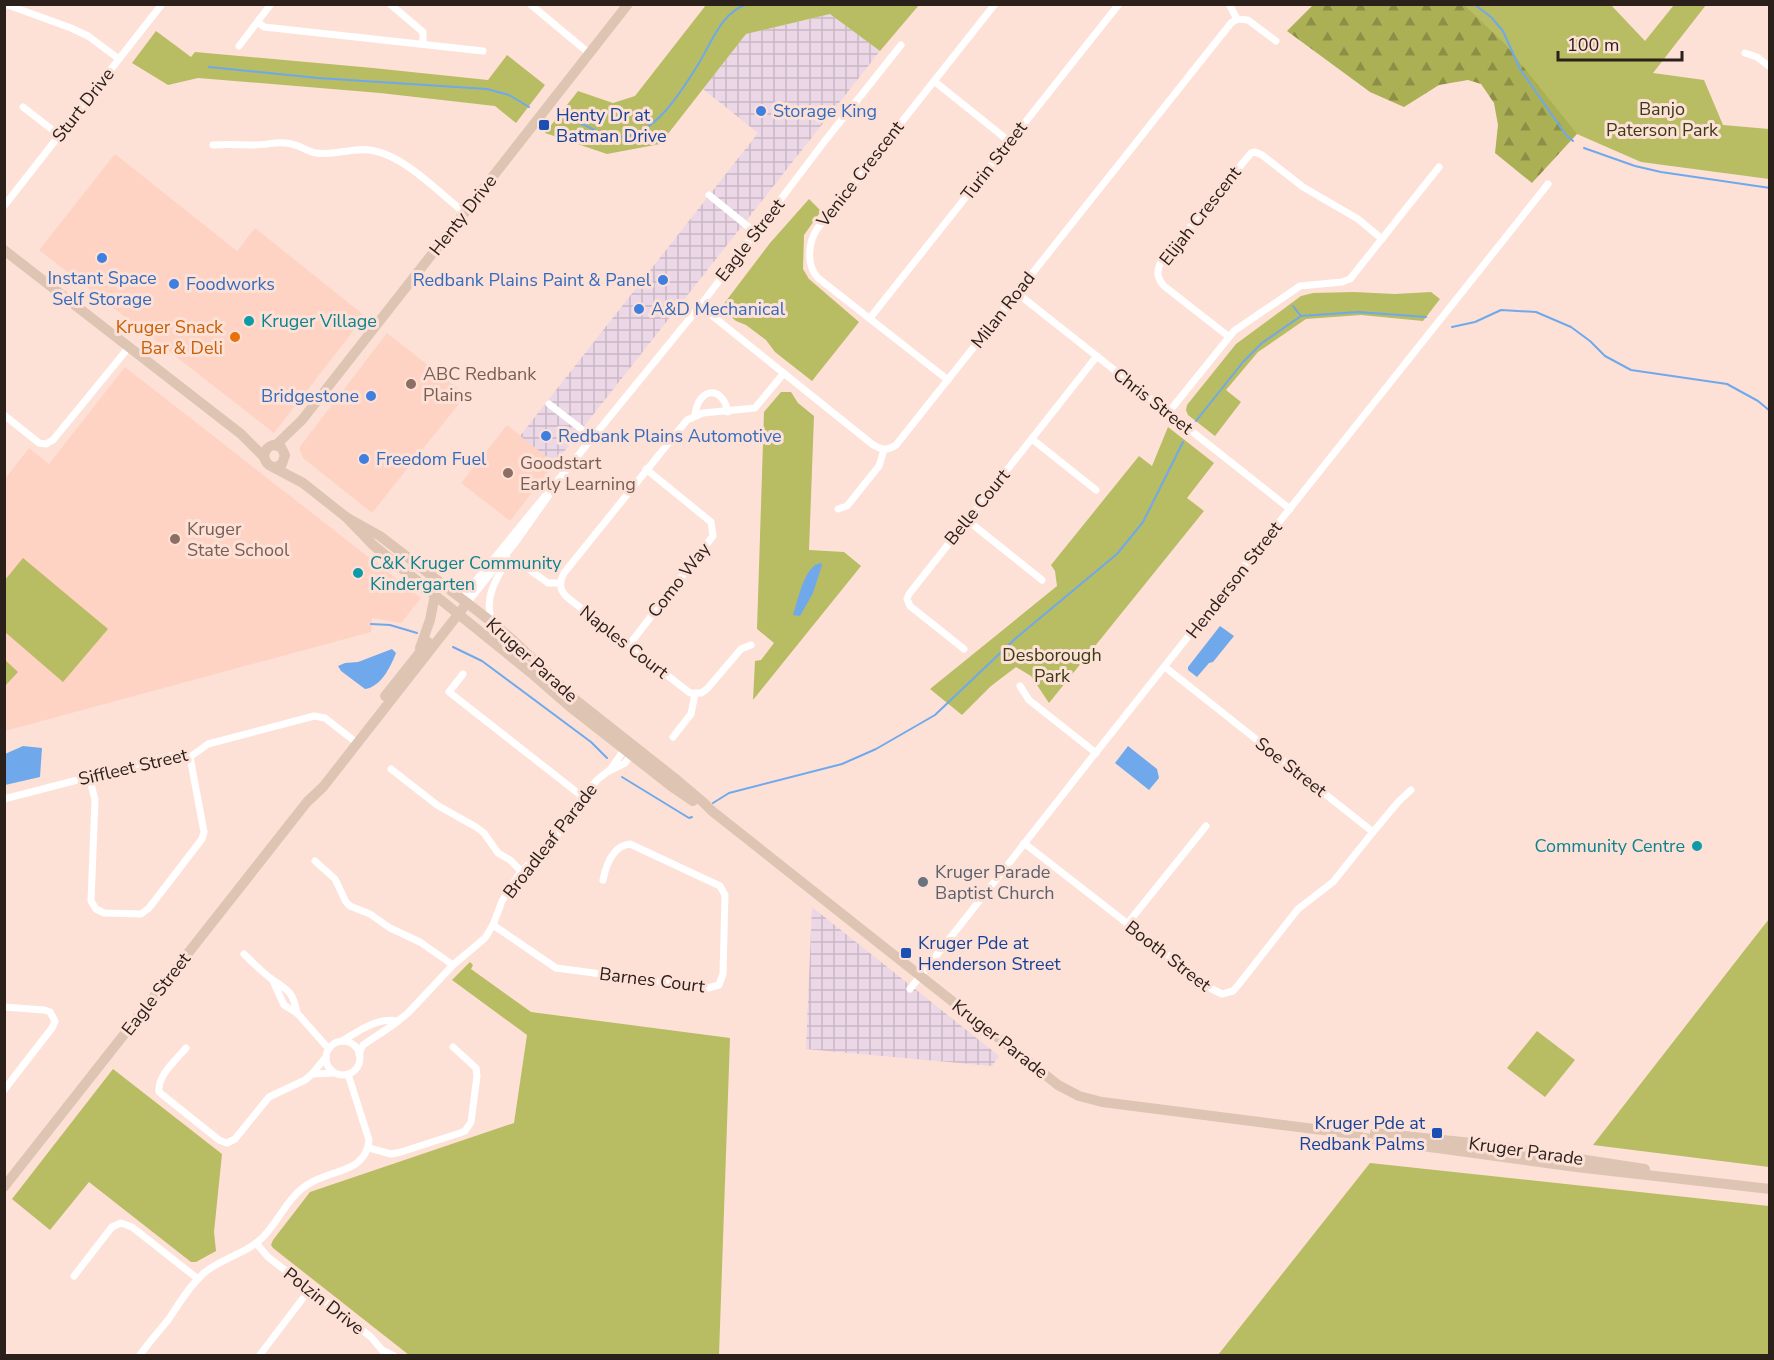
<svg xmlns="http://www.w3.org/2000/svg" width="1774" height="1360" font-family="'Nunito Sans',sans-serif">
	<defs>
		<pattern id="industrial-grid" width="8" height="8" patternUnits="userSpaceOnUse" patternTransform="scale(1.5)"><rect width="8" height="8" fill="#ebd7e6"/><path d="M0 4h8M4 0v8" fill="none" stroke="#cab8c5"/></pattern>
		<pattern id="forest-firs" width="22" height="20" patternUnits="userSpaceOnUse" patternTransform="scale(1.5)"><rect width="22" height="20" fill="#acb055"/><path d="M5 1l3.5 6h-7zM16 11l3.5 6h-7z" fill="#8c8f46"/></pattern>
	</defs>
	<rect width="100%" height="100%" fill="#fde1d7"/>
	<g fill="#fed3c4">
		<polygon points="115,154 237,251 255,228 365,316 274,433 39,250"/>
		<polygon points="387,333 466,395 372,513 303,458 299,448"/>
		<polygon points="125,367 421,598 401,623 372,618 371,632 5,731 4,480 29,448 49,464"/>
		<polygon points="507,425 555,463 510,521 461,483"/>
	</g>
	<g fill="url(#industrial-grid)">
		<polygon points="830,14 880,51 555,463 520,436 758,133 703,89 746,34"/>
		<polygon points="812,907 999,1056 992,1066 806,1049"/>
	</g>
	<polygon fill="url(#forest-firs)" points="1611,4 1577,134 1532,183 1495,153 1498,125 1494,103 1481,84 1468,80 1439,85 1404,107 1370,92 1287,31 1313,5"/>
	<g fill="#b8bc62">
		<polygon points="706,5 706,4 919,5 880,51 830,14 746,34 660,144 607,154 545,133 578,91 613,103 635,96"/>
		<polygon points="1464,5 1611,5 1645,41 1674,5 1706,5 1653,73 1704,80 1723,125 1769,129 1769,179 1641,162 1577,134 1505,44"/>
		<polygon points="156,31 191,57 195,52 373,68 488,80 507,55 545,85 516,123 495,106 380,93 198,78 168,85 132,63"/>
		<polygon points="809,199 821,211 804,235 803,269 809,279 859,322 812,381 775,352 766,340 746,325 736,321 724,311 723,305 770,243"/>
		<polygon points="1354,292 1395,294 1431,292 1440,299 1423,321 1361,315 1306,319 1258,352 1226,390 1241,402 1215,436 1188,415 1186,410 1187,405 1236,344 1301,296 1313,293"/>
		<polygon points="781,392 791,392 798,403 814,416 809,550 844,552 861,566 753,700 755,661 761,660 774,643 757,629 764,412"/>
		<polygon points="1168,427 1214,463 1187,498 1204,511 1049,703 1031,676 1016,667 991,686 962,715 930,689 1057,586 1055,571 1051,565 1139,456 1152,466"/>
		<polygon points="23,558 108,629 63,682 5,632 5,580"/>
		<polygon points="4,659 18,672 5,686 4,686"/>
		<polygon points="1769,919 1769,1167 1593,1145 1747,947"/>
		<polygon points="470,962 473,965 471,969 531,1012 730,1038 719,1355 409,1355 273,1248 271,1245 273,1240 310,1192 514,1123 527,1035 452,980"/>
		<polygon points="1537,1031 1575,1060 1545,1097 1507,1068"/>
		<polygon points="113,1069 222,1154 214,1232 216,1251 196,1262 191,1262 89,1182 50,1230 12,1199"/>
		<polygon points="1370,1163 1769,1206 1769,1355 1218,1355"/>
	</g>
	<g fill="#6fa9ec">
		<path d="M821,563L822,565L813,593L800,616L793,615C798,601 804,565 821,563Z"/>
		<polygon points="1220,626 1234,636 1213,662 1209,663 1197,677 1188,670 1188,667"/>
		<path d="M392,649L396,653C391,666 381,687 365,689L341,671L338,666L345,663L358,662Z"/>
		<polygon points="23,746 42,748 40,777 5,785 5,754"/>
		<polygon points="1128,746 1157,769 1159,778 1149,790 1115,763"/>
	</g>
	<g fill="none" stroke-linecap="round" stroke-linejoin="round">
		<g stroke="#6fa9ec" stroke-width="2">
			<polyline points="1474,4 1491,17 1503,31 1520,69 1566,135 1573,141"/>
			<polyline points="209,67 318,78 487,89 509,95 529,107"/>
			<path d="M561,115C569,121 578,121 586,126C597,131 609,138 621,137C656,135 682,90 699,63C712,42 721,12 748,4"/>
			<polyline points="1584,148 1635,166 1661,172 1770,188"/>
			<polyline points="1293,306 1301,316"/>
			<polyline points="1452,327 1475,322 1501,310 1536,312 1571,327 1590,341 1605,356 1631,370 1727,384 1758,401 1770,411"/>
			<polyline points="1196,421 1243,362 1262,343 1301,316 1358,312 1426,317"/>
			<polyline points="371,624 390,625 417,633"/>
			<polyline points="453,647 482,661 591,742 607,758"/>
			<polyline points="622,777 689,818 692,817"/>
			<polyline points="713,803 729,793 842,764 876,749 935,715 1016,638 1117,554 1143,522 1183,442"/>
		</g>
		<g stroke="#fff" stroke-width="7">
			<polyline points="5,4 71,28 88,36 119,59"/>
			<polyline points="390,4 423,32 423,44"/>
			<polyline points="530,4 590,54"/>
			<polyline points="1229,4 1237,19"/>
			<polyline points="258,22 264,27 483,51"/>
			<polyline points="239,46 271,4"/>
			<polyline points="1745,53 1757,57 1770,67"/>
			<polyline points="934,81 1010,142"/>
			<polyline points="23,107 59,135"/>
			<path d="M213,145C227,144 241,145 254,145C268,145 281,140 295,145C303,147 308,152 316,153C336,156 356,146 375,151C407,158 439,193 465,213"/>
			<polyline points="709,195 756,233"/>
			<polyline points="4,206 162,4"/>
			<polyline points="1017,293 1290,509"/>
			<path d="M700,306L872,444C881,450 887,451 896,445L1231,23L1237,19L1248,20L1276,41"/>
			<polyline points="870,318 1119,4"/>
			<path d="M1228,336L1164,286C1158,279 1156,273 1160,264L1251,153L1255,152L1262,155L1303,187L1358,219L1382,239"/>
			<path d="M948,380L818,278C806,265 808,243 817,229L995,4"/>
			<polyline points="549,404 593,438"/>
			<polyline points="1168,413 1234,331 1300,286 1342,282 1350,279 1439,167"/>
			<polyline points="4,415 39,443 46,444 53,440 129,347"/>
			<path d="M695,415C698,388 722,384 728,412"/>
			<polyline points="1032,439 1096,490"/>
			<polyline points="838,509 847,506 879,466 884,450"/>
			<polyline points="967,520 1042,580"/>
			<polyline points="527,568 548,583 559,583"/>
			<polyline points="461,599 700,306 824,142 901,45"/>
			<polyline points="467,603 515,543 549,495"/>
			<path d="M492,620C483,599 497,577 508,559"/>
			<polyline points="629,645 713,536 711,522 646,469"/>
			<path d="M751,645L741,649L707,689L701,693H690L568,598C559,590 559,583 564,573L687,420L703,413L755,408L784,373"/>
			<polyline points="964,649 910,606 907,599 909,594 1097,356"/>
			<polyline points="1165,667 1373,832 1399,801 1411,790"/>
			<polyline points="463,674 449,692 583,797"/>
			<polyline points="1020,686 1029,700 1096,753"/>
			<polyline points="673,737 691,714 695,694"/>
			<polyline points="391,769 437,805 476,827 484,833 498,853 510,860 521,871"/>
			<polyline points="610,770 626,747"/>
			<polyline points="89,776 95,800 91,901 96,909 104,913 141,914 149,908 202,839 204,832 190,757"/>
			<polyline points="4,799 170,756 190,757 208,744 314,716 325,718 357,743"/>
			<polyline points="1024,843 1210,988 1222,994 1233,991 1239,984 1298,909 1333,882 1373,832"/>
			<polyline points="315,861 335,879 346,902 350,906 370,914 390,928 420,942 453,965"/>
			<polyline points="1127,924 1206,826"/>
			<path d="M493,925L556,968L708,988L719,985L723,974L725,895L720,886L630,844C612,846 606,865 603,880"/>
			<path d="M244,954C253,963 263,973 273,980C289,991 293,992 297,1013"/>
			<polyline points="273,981 284,1005 297,1013 329,1049"/>
			<polyline points="910,989 1086,765 1548,184"/>
			<polyline points="4,1007 44,1010 50,1012 55,1021 52,1028 4,1090"/>
			<path d="M342,1041C359,1031 377,1017 398,1021"/>
			<circle cx="343" cy="1058" r="17"/>
			<path d="M186,1048C176,1060 157,1076 159,1092L219,1140L227,1143L235,1139L269,1097L305,1080L312,1074L326,1057"/>
			<polyline points="359,1054 363,1045 393,1025 408,1013 453,965 485,938 493,925 502,901 521,871 542,854 561,830 573,809 597,780 607,772 625,763 633,752"/>
			<polyline points="312,1074 334,1073"/>
			<polyline points="369,1148 391,1154 401,1152 460,1133 465,1131 471,1122 477,1076 476,1068 453,1047"/>
			<polyline points="256,1243 268,1257 371,1337 382,1350 394,1356"/>
			<polyline points="74,1276 112,1227 121,1223 132,1227 198,1279"/>
			<polyline points="4,1355 5,1356"/>
			<path d="M139,1356C148,1344 158,1332 168,1320C179,1304 189,1286 204,1273C221,1258 247,1254 263,1237C278,1222 288,1197 307,1185C329,1169 366,1174 369,1140L348,1074"/>
			<polyline points="259,1356 310,1289"/>
		</g>
		<g stroke="#dec5b3" stroke-width="10">
			<polyline points="4,250 241,434 264,457"/>
			<polyline points="276,445 302,420 628,4"/>
			<path d="M276,467L282,464L285,455L281,447L273,445C264,448 261,458 269,465L303,483L346,517L373,545L530,672L569,706L671,786L693,801"/>
			<polyline points="346,517 380,536 493,623 513,640 577,701 677,780 703,802 712,811 1058,1085 1079,1096 1102,1102 1346,1133 1364,1138 1576,1167 1770,1189"/>
			<polyline points="420,648 430,620 435,595"/>
			<polyline points="385,696 428,642"/>
			<polyline points="1375,1133 1482,1144 1645,1169"/>
			<polyline points="4,1187 307,802 323,787 467,603"/>
		</g>
	</g>
	<g fill="#3f7fe0" stroke="#fde1d7" stroke-width="2">
		<circle cx="761" cy="111" r="6"/>
		<circle cx="102" cy="258" r="6"/>
		<circle cx="663" cy="280" r="6"/>
		<circle cx="174" cy="284" r="6"/>
		<circle cx="639" cy="309" r="6"/>
		<circle cx="371" cy="396" r="6"/>
		<circle cx="546" cy="436" r="6"/>
		<circle cx="364" cy="459" r="6"/>
	</g>
	<g fill="#1a4fb4" stroke="#fde1d7" stroke-width="2">
		<rect x="538" y="119" width="12" height="12" rx="3"/>
		<rect x="900" y="947" width="12" height="12" rx="3"/>
		<rect x="1431" y="1127" width="12" height="12" rx="3"/>
	</g>
	<g fill="#0f9aa8" stroke="#fde1d7" stroke-width="2">
		<circle cx="249" cy="321" r="6"/>
		<circle cx="358" cy="573" r="6"/>
		<circle cx="1697" cy="846" r="6"/>
	</g>
	<circle fill="#e8710a" stroke="#fde1d7" stroke-width="2" cx="235" cy="337" r="6"/>
	<g fill="#8d6e63" stroke="#fde1d7" stroke-width="2">
		<circle cx="411" cy="384" r="6"/>
		<circle cx="508" cy="473" r="6"/>
		<circle cx="175" cy="539" r="6"/>
	</g>
	<circle fill="#6b7280" stroke="#fde1d7" stroke-width="2" cx="923" cy="882" r="6"/>
	<g text-anchor="middle" dominant-baseline="central" stroke-width="6" stroke-linejoin="round" paint-order="stroke">
		<g font-size="18" fill="#2c201b" stroke="#fde1d7">
			<text transform="translate(83 105) rotate(-52)">Sturt Drive</text>
			<text transform="translate(994 161) rotate(-52)">Turin Street</text>
			<text transform="translate(860 174) rotate(-52)">Venice Crescent</text>
			<text transform="translate(463 215) rotate(-52)">Henty Drive</text>
			<text transform="translate(1200 216) rotate(-52)">Elijah Crescent</text>
			<text transform="translate(750 240) rotate(-52)">Eagle Street</text>
			<text transform="translate(1003 310) rotate(-52)">Milan Road</text>
			<text transform="translate(1153 401) rotate(38)">Chris Street</text>
			<text transform="translate(977 507) rotate(-51)">Belle Court</text>
			<text transform="translate(679 580) rotate(-52)">Como Way</text>
			<text transform="translate(1234 580) rotate(-52)">Henderson Street</text>
			<text transform="translate(624 642) rotate(38)">Naples Court</text>
			<text transform="translate(532 660) rotate(42)">Kruger Parade</text>
			<text transform="translate(133 767) rotate(-13)">Siffleet Street</text>
			<text transform="translate(1291 767) rotate(38)">Soe Street</text>
			<text transform="translate(550 841) rotate(-52)">Broadleaf Parade</text>
			<text transform="translate(1168 956) rotate(38)">Booth Street</text>
			<text transform="translate(652 980) rotate(7)">Barnes Court</text>
			<text transform="translate(156 994) rotate(-52)">Eagle Street</text>
			<text transform="translate(1000 1039) rotate(38)">Kruger Parade</text>
			<text transform="translate(1526 1151) rotate(8)">Kruger Parade</text>
			<text transform="translate(324 1301) rotate(38)">Polzin Drive</text>
		</g>
		<g font-size="18" fill="#3a3c15" stroke="#fde1d7">
			<text x="1662" y="109">Banjo<tspan x="1662" dy="21">Paterson Park</tspan></text>
			<text x="1052" y="655">Desborough<tspan x="1052" dy="21">Park</tspan></text>
		</g>
		<g font-size="18" fill="#366cbe" stroke="#fde1d7" text-anchor="start">
			<text x="773" y="111">Storage King</text>
			<text x="102" y="278" text-anchor="middle">Instant Space<tspan x="102" dy="21">Self Storage</tspan></text>
			<text x="651" y="280" text-anchor="end">Redbank Plains Paint &amp; Panel</text>
			<text x="186" y="284">Foodworks</text>
			<text x="651" y="309">A&amp;D Mechanical</text>
			<text x="359" y="396" text-anchor="end">Bridgestone</text>
			<text x="558" y="436">Redbank Plains Automotive</text>
			<text x="376" y="459">Freedom Fuel</text>
		</g>
		<g font-size="18" fill="#164399" stroke="#fde1d7" text-anchor="start">
			<text x="556" y="115">Henty Dr at<tspan x="556" dy="21">Batman Drive</tspan></text>
			<text x="918" y="943">Kruger Pde at<tspan x="918" dy="21">Henderson Street</tspan></text>
			<text x="1425" y="1123" text-anchor="end">Kruger Pde at<tspan x="1425" dy="21">Redbank Palms</tspan></text>
		</g>
		<g font-size="18" fill="#0d838f" stroke="#fde1d7" text-anchor="start">
			<text x="261" y="321">Kruger Village</text>
			<text x="370" y="563">C&amp;K Kruger Community<tspan x="370" dy="21">Kindergarten</tspan></text>
			<text x="1685" y="846" text-anchor="end">Community Centre</text>
		</g>
		<g font-size="18" fill="#c56008" stroke="#fde1d7" text-anchor="end">
			<text x="223" y="327">Kruger Snack<tspan x="223" dy="21">Bar &amp; Deli</tspan></text>
		</g>
		<g font-size="18" fill="#785e54" stroke="#fde1d7" text-anchor="start">
			<text x="423" y="374">ABC Redbank<tspan x="423" dy="21">Plains</tspan></text>
			<text x="520" y="463">Goodstart<tspan x="520" dy="21">Early Learning</tspan></text>
			<text x="187" y="529">Kruger<tspan x="187" dy="21">State School</tspan></text>
		</g>
		<g font-size="18" fill="#5b616d" stroke="#fde1d7" text-anchor="start">
			<text x="935" y="872">Kruger Parade<tspan x="935" dy="21">Baptist Church</tspan></text>
		</g>
	</g>
	<rect width="1774" height="1360" fill="none" stroke="#2c201b" stroke-width="12"/>
	<path d="M1558 51v9h124v-9" fill="none" stroke="#2c201b" stroke-width="3"/>
	<text x="1567" y="51" font-size="18" fill="#2c201b" stroke="#fde1d7" stroke-width="4.5" paint-order="stroke">100 m</text>
</svg>
